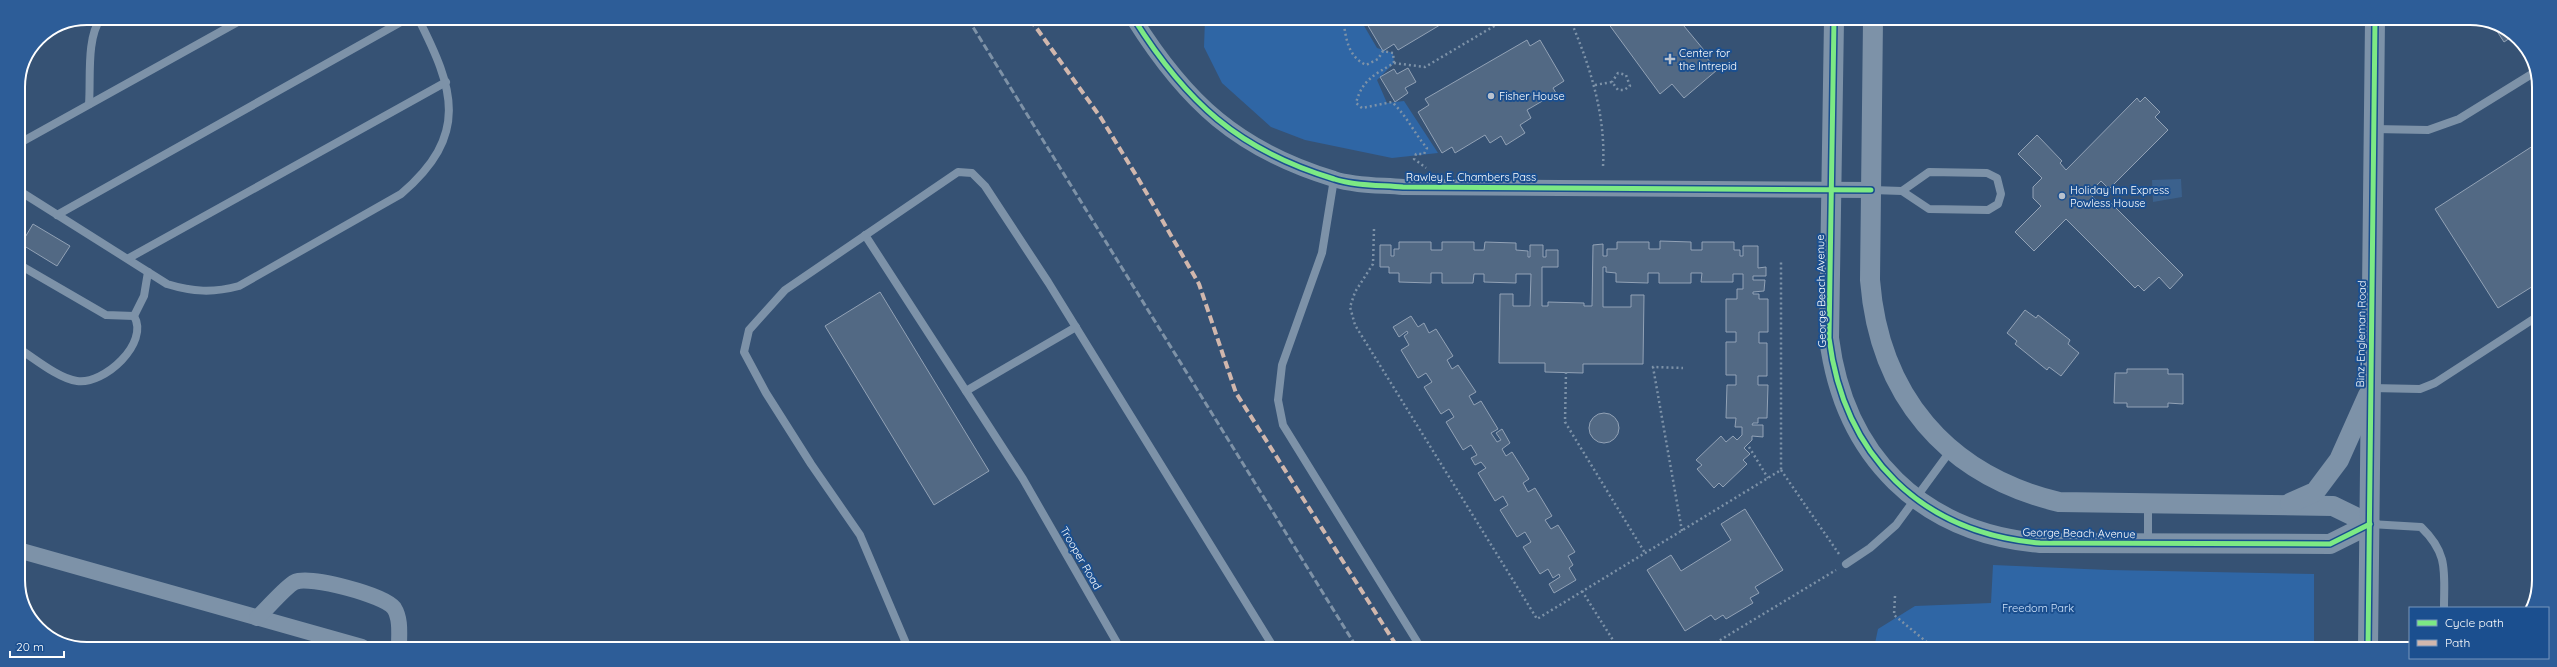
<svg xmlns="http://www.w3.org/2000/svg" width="2557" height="667" font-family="Quicksand,sans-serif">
	<rect width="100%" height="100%" fill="#365274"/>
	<g fill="#2f66a5">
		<polygon points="1205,19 1360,19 1377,48 1393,53 1394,63 1377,80 1387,103 1404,101 1438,153 1392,158 1305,140 1271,127 1222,83 1204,47"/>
		<polygon points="1993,565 2109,570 2314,574 2314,649 1874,648 1878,629 1915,606 1991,603"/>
	</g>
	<polygon fill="#3b618d" points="2181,179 2182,197 2153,202 2152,180"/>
	<g fill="#526984" stroke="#92a2b6">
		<polygon points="1364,19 1450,19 1398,50 1394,44 1383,51"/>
		<polygon points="1605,19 1679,20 1708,55 1706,57 1717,70 1684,98 1672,84 1660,94"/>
		<polygon points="2491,22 2513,36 2504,42"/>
		<polygon points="1527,40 1530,46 1540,40 1564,81 1553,88 1556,93 1527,110 1531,118 1520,125 1525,133 1506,145 1501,136 1490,143 1485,135 1455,153 1452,147 1442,153 1418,112 1429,105 1425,99"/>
		<polygon points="1408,68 1416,82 1405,88 1408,93 1395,102 1380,77 1394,69 1397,74"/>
		<polygon points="2145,97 2160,112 2155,117 2168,130 2109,189 2101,181 2089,193 2102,206 2108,200 2183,275 2170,289 2159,277 2144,291 2138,285 2135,288 2066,219 2034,251 2015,232 2041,206 2033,198 2033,187 2042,178 2018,154 2037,135 2062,161 2060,163 2066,170 2137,98 2140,102"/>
		<polygon points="2539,142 2538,283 2498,308 2435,209"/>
		<polygon points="33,224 70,246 57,266 21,244"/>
		<polygon points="1660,241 1691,242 1691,250 1702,250 1702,242 1734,242 1734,250 1740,250 1740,256 1743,256 1743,246 1758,246 1758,268 1766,267 1766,276 1753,276 1753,280 1765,280 1764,291 1753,292 1753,294 1759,294 1759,299 1768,299 1768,332 1759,332 1759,343 1767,343 1767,376 1758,376 1758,385 1768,385 1767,418 1758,418 1758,423 1753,423 1752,425 1763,425 1763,437 1752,436 1752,440 1744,448 1750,454 1743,460 1747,464 1723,487 1719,483 1714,488 1697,469 1702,465 1696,460 1721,436 1726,442 1733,436 1737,440 1742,435 1742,427 1735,427 1736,418 1726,418 1727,385 1736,385 1736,375 1726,375 1726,342 1736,342 1736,332 1726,332 1726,299 1737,299 1737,289 1743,289 1743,274 1733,274 1733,282 1701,282 1702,273 1691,273 1691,283 1659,283 1659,273 1648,273 1648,283 1616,282 1616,273 1606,272 1606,267 1603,267 1603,307 1631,307 1631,295 1644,295 1643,364 1583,364 1583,373 1545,372 1545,363 1499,363 1500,294 1513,294 1513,306 1530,306 1531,274 1516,274 1516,283 1484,282 1484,274 1474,274 1473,283 1442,283 1442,273 1431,273 1431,283 1399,282 1399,273 1389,273 1389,267 1380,267 1380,245 1391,245 1391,256 1394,256 1394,249 1399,249 1399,242 1431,242 1431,250 1442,250 1442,242 1474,242 1474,250 1484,250 1485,242 1516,243 1516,250 1528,251 1528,257 1530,257 1530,245 1543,245 1543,257 1546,257 1546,250 1558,250 1558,267 1542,267 1542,306 1548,306 1548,302 1584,303 1584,306 1592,306 1593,245 1603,244 1603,256 1607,256 1607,249 1617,249 1617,242 1649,242 1649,249 1660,249"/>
		<polygon points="880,292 989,471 934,505 825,326"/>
		<polygon points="2025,310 2036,318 2038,315 2070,340 2068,344 2079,353 2061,376 2049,367 2047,370 2015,344 2017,341 2007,333"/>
		<polygon points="1411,316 1418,327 1424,323 1429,333 1436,329 1453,356 1447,360 1452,369 1458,365 1476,392 1469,396 1474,405 1481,401 1498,429 1491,433 1497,442 1501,440 1496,433 1502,429 1510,443 1502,449 1506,456 1512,452 1529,479 1523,483 1528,492 1535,488 1552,516 1545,520 1551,529 1558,525 1575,552 1568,556 1573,565 1569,568 1576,580 1554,593 1549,584 1560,577 1559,574 1553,578 1548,569 1540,574 1523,547 1531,542 1525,532 1517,537 1500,510 1508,505 1503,496 1495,501 1478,473 1486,468 1481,462 1475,465 1471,458 1477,455 1471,445 1463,450 1446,422 1454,417 1449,409 1441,414 1424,387 1432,382 1426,373 1418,378 1401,350 1409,345 1404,336 1408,333 1407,331 1399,337 1393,327"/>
		<polygon points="2127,369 2168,369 2168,374 2183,374 2183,404 2168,403 2168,407 2127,407 2127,403 2114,403 2115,373 2127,373"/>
		<circle cx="1604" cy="428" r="15"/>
		<polygon points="1745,509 1783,570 1755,587 1759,593 1750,598 1753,603 1726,619 1723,615 1715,620 1711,615 1685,631 1647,570 1671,555 1681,571 1731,540 1721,524"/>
	</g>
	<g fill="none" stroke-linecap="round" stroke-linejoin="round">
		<g stroke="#7d92a8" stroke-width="2.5" stroke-dasharray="2 3" stroke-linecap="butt">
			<path d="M1343,19C1346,37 1347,56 1366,65L1378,59L1383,51L1393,53L1394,63C1374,75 1362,80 1356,103L1362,108L1392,102C1407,116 1414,133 1427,148L1424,154H1416L1414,159L1426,168"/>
			<path d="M1570,19C1590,66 1606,115 1603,166"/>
			<polyline points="1394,63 1425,67 1506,19"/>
			<polyline points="1595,85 1612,82 1618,90 1624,90 1630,86 1626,75 1618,73 1612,82"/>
			<polyline points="1374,229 1373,264 1355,292 1350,307 1355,325 1537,619 1781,470 1781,261"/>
			<polyline points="1566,372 1565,422 1645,553"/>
			<polyline points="1749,447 1768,478"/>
			<polyline points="1781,470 1839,554"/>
			<polyline points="1682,531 1653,367 1683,368"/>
			<polyline points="1582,591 1618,648"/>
			<polyline points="1895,596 1894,615 1934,648"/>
			<polyline points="1707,648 1836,570"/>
		</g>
		<g stroke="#7d92a8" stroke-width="8">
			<path d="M89,104C91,79 86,38 101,18"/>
			<polyline points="2374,129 2428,130 2459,119 2535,72"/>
			<polyline points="18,144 245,18"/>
			<polyline points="1334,179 1322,253 1282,365 1278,400 1283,425 1421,648"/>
			<path d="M18,190L167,284C193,292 213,293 239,286L401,194C470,135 454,89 418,18"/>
			<polyline points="1872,190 1902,191 1929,209 1988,210 1998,204 2001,194 1997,178 1987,173 1929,172 1902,191"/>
			<polyline points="57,215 408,18"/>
			<polyline points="865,235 1023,479 1120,648"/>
			<polyline points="129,258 446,82"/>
			<polyline points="18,264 106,315 134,316 144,296 148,272"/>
			<path d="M18,348C34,358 59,379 77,381C104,385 150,343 134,316"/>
			<polyline points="2372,388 2420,389 2435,383 2538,316"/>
			<polyline points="966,391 1076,327"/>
			<path d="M2370,524L2421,527C2449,554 2444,572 2444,608"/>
			<polyline points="2148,543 2148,504"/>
			<polyline points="1846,564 1870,548 1896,525 1951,450"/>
			<polyline points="908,648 860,535 811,464 766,393 744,352 749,330 785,290 958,172 972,173 985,186 1048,282 1274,648"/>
		</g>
		<g stroke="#7d92a8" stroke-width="16">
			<path d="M1134,19C1186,102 1238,150 1334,179C1355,186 1381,185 1403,187L1871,190"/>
			<polyline points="18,550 362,647"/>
			<path d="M257,618C266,610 286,586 295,582C309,575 384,595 394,608C401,619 399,634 399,647"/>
		</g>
		<g stroke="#7d92a8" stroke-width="20">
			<path d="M1834,20L1829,338C1844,456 1921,533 2040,543L2330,544L2370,524"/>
			<path d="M1873,20L1870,280C1879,395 1946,475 2059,502L2333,506L2370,524"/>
			<polyline points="2290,503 2315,492 2339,460 2368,395"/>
			<polyline points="2368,649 2375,20"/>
		</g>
		<polyline stroke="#7e92a7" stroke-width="3" stroke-dasharray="7 3" stroke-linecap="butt" points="968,19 1357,648"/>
		<polyline stroke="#d1b7ad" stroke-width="4" stroke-dasharray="8 4" stroke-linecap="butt" points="1030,19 1101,118 1139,180 1199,284 1236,393 1398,648"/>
		<defs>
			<g id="cycleway">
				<path d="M1134,19C1186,102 1238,150 1334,179C1355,186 1381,185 1403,187L1871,190"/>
				<path d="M1834,20L1829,338C1844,456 1921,533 2040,543L2330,544L2370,524"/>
				<polyline points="2368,649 2375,20"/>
			</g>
		</defs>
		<use href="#cycleway" stroke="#1b4f8f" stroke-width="8"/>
		<use href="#cycleway" stroke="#7ce984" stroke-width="5"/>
	</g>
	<g fill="#b9c2ce" stroke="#1b4f8f" stroke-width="1.5">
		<path d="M1668 53h4v4h4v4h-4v4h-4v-4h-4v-4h4z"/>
		<circle cx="1491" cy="96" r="4"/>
		<circle cx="2062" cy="196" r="4"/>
	</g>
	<g text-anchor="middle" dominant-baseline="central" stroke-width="4" stroke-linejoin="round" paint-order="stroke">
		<g font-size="11" fill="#fff" stroke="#1b4f8f" text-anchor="start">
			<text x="1679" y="53">Center for<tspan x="1679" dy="13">the Intrepid</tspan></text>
			<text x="1499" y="96">Fisher House</text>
			<text x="2070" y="190">Holiday Inn Express<tspan x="2070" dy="13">Powless House</tspan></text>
		</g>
		<g font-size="11" fill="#fff" stroke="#1b4f8f">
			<text x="1471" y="177">Rawley E. Chambers Pass</text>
			<text transform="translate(1821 291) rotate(-91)">George Beach Avenue</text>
			<text transform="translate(2361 334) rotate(-89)">Binz-Engleman Road</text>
			<text transform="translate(2079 533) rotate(1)">George Beach Avenue</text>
			<text transform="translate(1081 558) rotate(60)">Trooper Road</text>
		</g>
		<g font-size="11" fill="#cfe3fa" stroke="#1b4f8f">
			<text x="2038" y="608">Freedom Park</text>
		</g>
	</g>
	<path d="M0 0H2557V667H0ZM87 25H2470A62 62 0 0 1 2532 87V580A62 62 0 0 1 2470 642H87A62 62 0 0 1 25 580V87A62 62 0 0 1 87 25Z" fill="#2d5d98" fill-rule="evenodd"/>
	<path fill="none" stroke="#fff" stroke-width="2" d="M87 25H2470A62 62 0 0 1 2532 87V580A62 62 0 0 1 2470 642H87A62 62 0 0 1 25 580V87A62 62 0 0 1 87 25Z"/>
	<rect x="2409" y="607" width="140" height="52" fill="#1b4f8f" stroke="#7695bc"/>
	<rect x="2417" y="620" width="20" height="6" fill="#7ce984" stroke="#7695bc"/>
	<text x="2445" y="627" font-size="12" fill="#ffffff">Cycle path</text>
	<rect x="2417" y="640" width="20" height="6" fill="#d1b7ad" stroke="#7695bc"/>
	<text x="2445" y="647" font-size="12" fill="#ffffff">Path</text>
	<path d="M10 651v6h54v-6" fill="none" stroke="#ffffff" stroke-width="2"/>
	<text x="16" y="651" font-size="12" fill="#ffffff" stroke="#1b4f8f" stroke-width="3" paint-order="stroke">20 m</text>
</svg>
